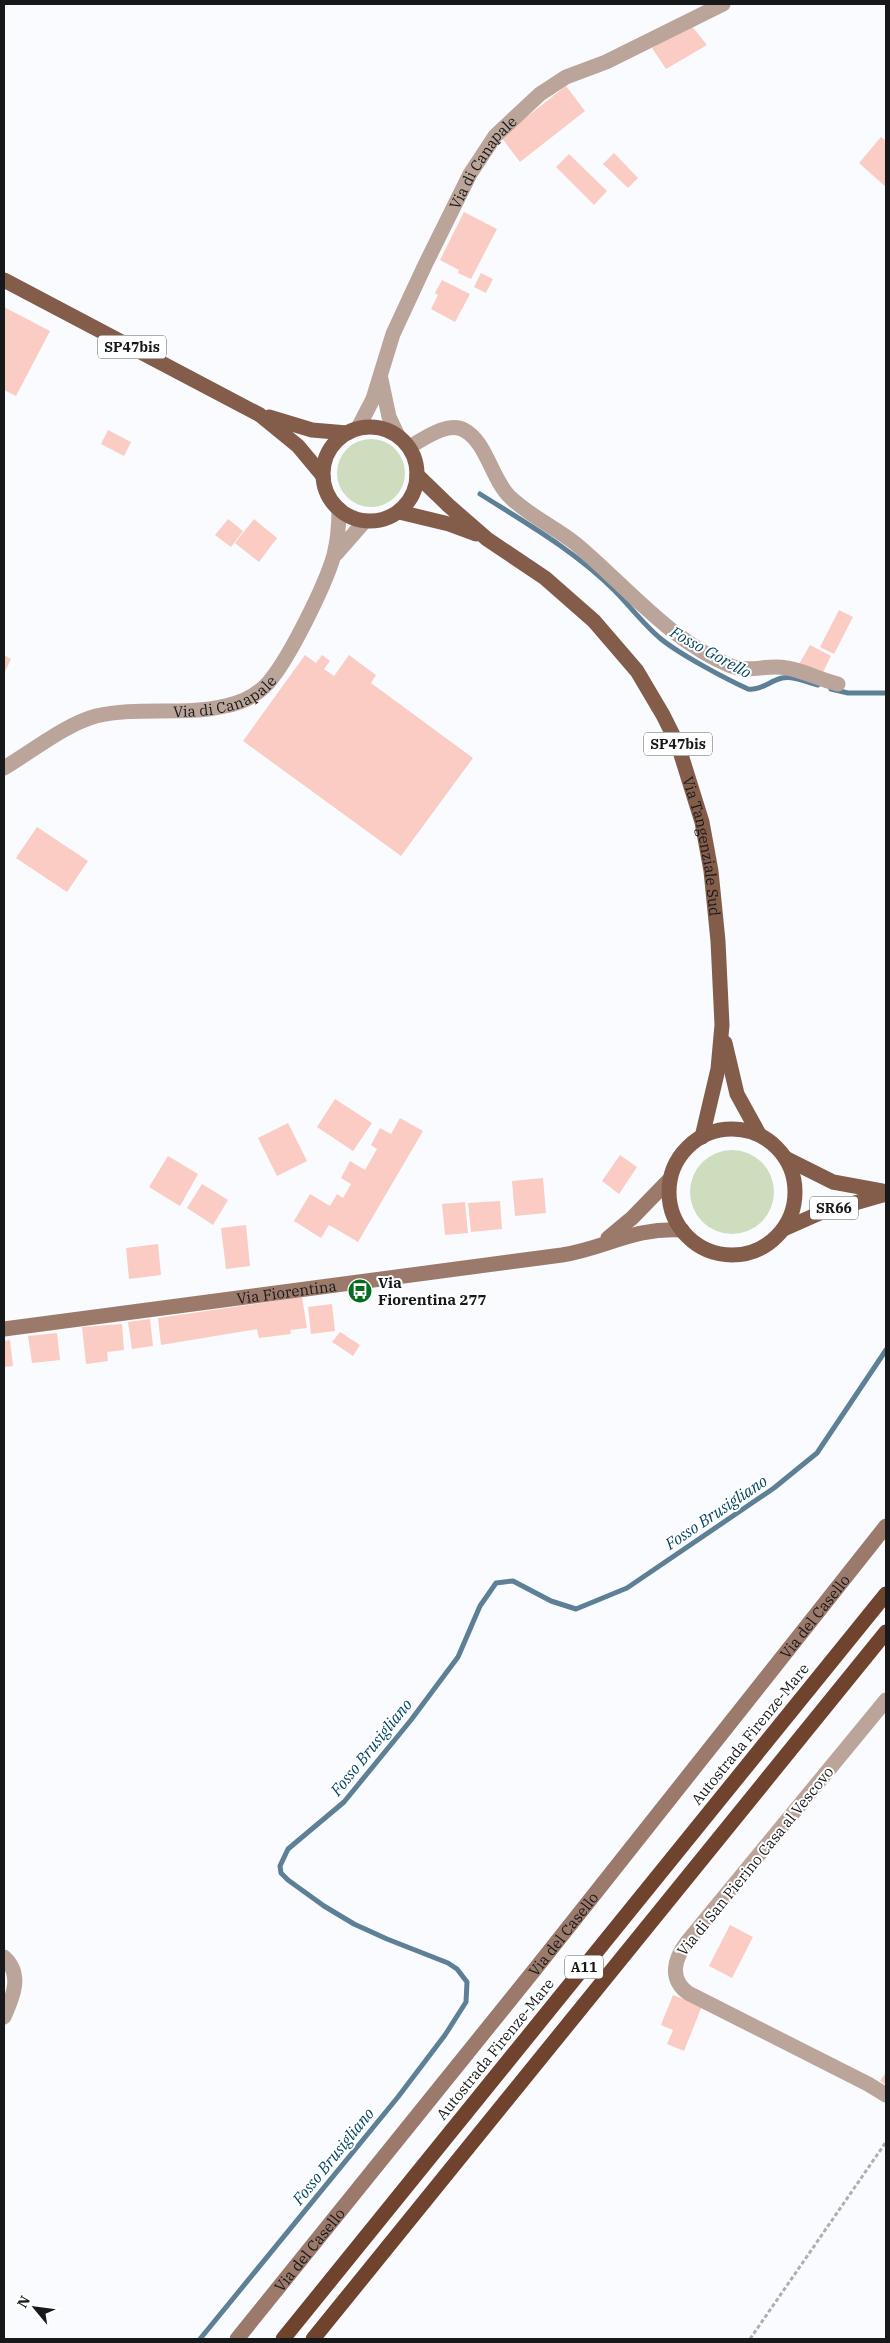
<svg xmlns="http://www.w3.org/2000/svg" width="890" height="2343" font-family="'IBM Plex Serif',serif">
	<rect width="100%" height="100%" fill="#f9fbfe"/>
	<g fill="#ceddbe">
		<circle cx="371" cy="473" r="34"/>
		<circle cx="732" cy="1192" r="42"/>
	</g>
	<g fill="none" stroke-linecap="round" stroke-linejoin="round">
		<g stroke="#5d8096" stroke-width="5">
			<path d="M480,494C526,523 575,551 614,590C630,606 644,625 661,639C681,655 724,678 748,689C760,691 770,681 782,678C795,676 806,682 818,685"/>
			<polyline points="831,689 848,693 886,693"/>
			<polyline points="200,2339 398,2097 445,2035 466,2002 467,1982 457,1969 448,1963 387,1939 354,1924 324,1906 288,1880 281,1873 280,1866 288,1849 344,1802 411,1720 458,1657 480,1606 496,1583 513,1581 551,1601 576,1609 627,1588 774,1488 817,1453 886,1350"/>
		</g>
	</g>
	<g fill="#fbccc3">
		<polygon points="691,25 707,45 666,69 652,48"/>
		<polygon points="566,86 585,111 520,162 501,137"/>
		<polygon points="881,137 886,141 886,187 859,163"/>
		<polygon points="614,153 638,178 628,188 603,164"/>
		<polygon points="569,154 607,191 594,205 556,167"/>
		<polygon points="464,212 497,229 471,279 458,273 459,270 440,260"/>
		<polygon points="481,273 493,279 486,293 474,287"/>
		<polygon points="442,280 470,294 455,322 431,309 438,295 435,293"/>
		<polygon points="4,307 50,331 16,396 4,390"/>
		<polygon points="108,430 131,442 124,456 101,444"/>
		<polygon points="228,519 243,531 231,547 215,535"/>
		<polygon points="254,519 277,538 259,562 235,543"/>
		<polygon points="839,610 853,617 834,654 820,647"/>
		<polygon points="810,645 831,656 820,678 798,666"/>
		<polygon points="4,655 11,659 4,674"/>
		<polygon points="305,655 316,663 322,655 330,661 324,669 334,676 349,655 376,675 371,683 473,758 401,856 243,741"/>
		<polygon points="37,827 88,861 67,892 16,858"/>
		<polygon points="335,1099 372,1123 353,1151 317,1127"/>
		<polygon points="400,1118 423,1131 358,1242 329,1225 321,1238 294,1221 310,1194 330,1206 337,1194 343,1198 351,1184 341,1178 350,1161 365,1170 377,1149 371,1145 380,1128 391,1134"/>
		<polygon points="288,1123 307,1161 277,1176 258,1138"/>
		<polygon points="620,1155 637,1167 619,1194 602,1181"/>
		<polygon points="168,1156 198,1174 180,1206 149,1187"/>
		<polygon points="543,1178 546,1213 515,1216 512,1181"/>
		<polygon points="202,1184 228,1200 213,1225 187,1208"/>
		<polygon points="500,1201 502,1229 471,1232 468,1203"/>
		<polygon points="465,1202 468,1233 445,1235 442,1204"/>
		<polygon points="246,1225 250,1266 226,1269 221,1228"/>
		<polygon points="158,1244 161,1275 129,1279 126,1248"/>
		<polygon points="302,1297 307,1328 290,1330 291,1334 259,1338 257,1329 161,1345 158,1318"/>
		<polygon points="332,1304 335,1331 311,1334 308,1307"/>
		<polygon points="150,1319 153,1346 132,1349 128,1322"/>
		<polygon points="122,1324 124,1350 107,1352 108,1361 86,1364 82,1327"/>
		<polygon points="340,1332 360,1345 353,1356 332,1342"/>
		<polygon points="57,1333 60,1360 32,1363 28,1336"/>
		<polygon points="10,1340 13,1366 4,1367 4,1341"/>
		<polygon points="730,1925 753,1937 732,1978 709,1966"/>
		<polygon points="673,1995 702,2006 684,2051 667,2044 673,2030 661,2025"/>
		<polygon points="886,2072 886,2085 880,2081"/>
	</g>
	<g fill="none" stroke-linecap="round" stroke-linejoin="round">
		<polyline stroke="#adafb1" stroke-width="3" stroke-dasharray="4 2.5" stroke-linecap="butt" points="750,2339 886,2142"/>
		<g stroke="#bba499" stroke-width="15">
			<polyline points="381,379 389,417 398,436"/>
			<path id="s1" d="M358,428L373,399L393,334L425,265L470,174L495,136L540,94L566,77L606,62L723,4"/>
			<path d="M409,447C424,439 447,421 464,430C487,442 492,481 511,498C530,516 556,528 576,544C626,586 670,641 731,666C750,673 768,664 787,668C805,671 820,680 838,684"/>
			<polyline points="336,554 365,521"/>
			<path id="s2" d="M4,768C31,752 66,724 96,716C138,706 183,716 225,706C241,703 257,695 268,683C289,659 325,586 334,555C338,539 339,525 339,509"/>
			<path d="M886,1700L687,1942C674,1959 669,1979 688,1993L868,2084L886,2095"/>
			<path d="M4,1957C23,1974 13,1997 4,2017"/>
		</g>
		<g stroke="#9b7a6b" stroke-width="15">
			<polyline points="608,1238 632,1218 670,1179"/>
			<path id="s3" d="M4,1329L562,1255C606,1248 634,1227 682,1230"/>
			<path id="s4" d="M237,2339L536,1968L886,1526"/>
		</g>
		<g stroke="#835d4a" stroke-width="15">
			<polyline points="4,280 260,415 298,446 323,476"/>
			<polyline points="269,417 312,430 347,433"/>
			<circle cx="370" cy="474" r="47"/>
			<path id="s5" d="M417,475L448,505L487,539L545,578L594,621L637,671L663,715L678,745L702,822L711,871L718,941L722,1025L718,1069L702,1137"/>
			<polyline points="399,512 449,524 476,534"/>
			<polyline points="725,1043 737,1094 759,1134"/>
			<circle cx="732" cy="1192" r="63"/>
			<polyline points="787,1159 833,1182 882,1191"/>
			<polyline points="784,1229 820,1213 886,1194"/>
		</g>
		<g stroke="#6f432d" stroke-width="15">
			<polyline points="283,2339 886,1594"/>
			<polyline points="313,2339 886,1632"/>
		</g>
	</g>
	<defs>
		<symbol id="bus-disc" viewBox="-11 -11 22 22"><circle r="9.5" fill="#056e1e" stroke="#fff"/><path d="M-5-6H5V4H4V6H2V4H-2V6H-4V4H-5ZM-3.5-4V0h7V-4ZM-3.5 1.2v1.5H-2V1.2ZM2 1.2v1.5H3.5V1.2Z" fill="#fff"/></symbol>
	</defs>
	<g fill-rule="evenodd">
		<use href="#bus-disc" x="346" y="1277" width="28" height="28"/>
	</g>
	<g text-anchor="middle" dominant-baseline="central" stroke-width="4" stroke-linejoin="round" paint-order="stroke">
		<g fill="#fff" stroke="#5d5d5e" stroke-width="1">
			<rect x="98" y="335.5" width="68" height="23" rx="4"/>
			<rect x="644" y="732.5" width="68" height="23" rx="4"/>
			<rect x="810" y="1196.5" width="48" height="23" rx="4"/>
			<rect x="565" y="1955.5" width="38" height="23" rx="4"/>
		</g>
		<g font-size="14" font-weight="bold" fill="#171819">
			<text x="132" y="347">SP47bis</text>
			<text x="678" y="744">SP47bis</text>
			<text x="834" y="1208">SR66</text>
			<text x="584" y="1967">A11</text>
		</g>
		<g font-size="15" fill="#171819" stroke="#fff">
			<text stroke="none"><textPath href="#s1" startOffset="295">Via di Canapale</textPath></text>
			<text stroke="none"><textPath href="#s2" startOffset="238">Via di Canapale</textPath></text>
			<text stroke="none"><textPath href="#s5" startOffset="485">Via Tangenziale Sud</textPath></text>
			<text stroke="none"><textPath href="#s3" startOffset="285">Via Fiorentina</textPath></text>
			<text stroke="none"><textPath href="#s4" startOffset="925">Via del Casello</textPath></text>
			<text transform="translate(750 1734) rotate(-51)">Autostrada Firenze-Mare</text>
			<text transform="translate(755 1861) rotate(-51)">Via di San Pierino Casa al Vescovo</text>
			<text stroke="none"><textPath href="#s4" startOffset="520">Via del Casello</textPath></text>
			<text transform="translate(495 2049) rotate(-51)">Autostrada Firenze-Mare</text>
			<text stroke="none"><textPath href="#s4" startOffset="115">Via del Casello</textPath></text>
		</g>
		<g font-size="15" font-weight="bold" fill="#171819" stroke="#fff" text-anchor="start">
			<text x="378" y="1282">Via<tspan x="378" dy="17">Fiorentina 277</tspan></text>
		</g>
		<g font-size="16" font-style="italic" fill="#004462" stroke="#fff">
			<text transform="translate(711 652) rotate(29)">Fosso Gorello</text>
			<text transform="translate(716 1512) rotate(-34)">Fosso Brusigliano</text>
			<text transform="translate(371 1747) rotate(-51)">Fosso Brusigliano</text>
			<text transform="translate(333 2156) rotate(-51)">Fosso Brusigliano</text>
		</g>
	</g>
	<rect width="890" height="2343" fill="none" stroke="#171819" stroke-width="10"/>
	<g transform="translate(35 2308) rotate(299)" stroke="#ffffff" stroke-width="4" paint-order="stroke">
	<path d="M0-4L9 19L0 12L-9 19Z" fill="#171819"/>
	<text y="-8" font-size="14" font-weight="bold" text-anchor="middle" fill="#171819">N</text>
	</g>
</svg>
